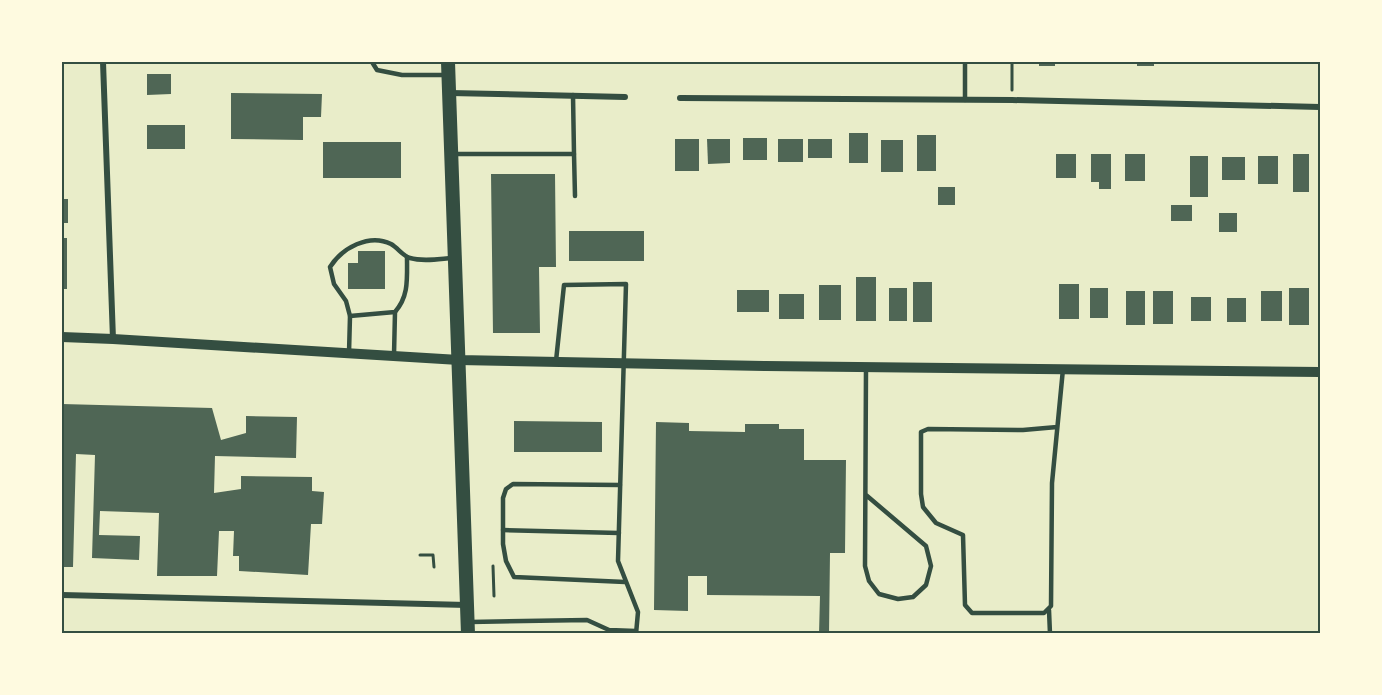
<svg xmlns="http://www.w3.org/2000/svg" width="1382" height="695" font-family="'Archivo Narrow',sans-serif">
	<rect width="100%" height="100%" fill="#e9edc9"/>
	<g fill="#4f6655">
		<rect x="1039" y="62" width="16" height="4"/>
		<rect x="1137" y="62" width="17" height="4"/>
		<polygon points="147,74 171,74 171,94 147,95"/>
		<polygon points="231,93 322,94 321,117 303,117 303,140 231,139"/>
		<rect x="147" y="125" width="38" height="24"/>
		<rect x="849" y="133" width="19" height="30"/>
		<rect x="917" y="135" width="19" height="36"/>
		<rect x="62" y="136" width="2" height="25"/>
		<rect x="743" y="138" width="24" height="22"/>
		<rect x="675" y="139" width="24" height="32"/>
		<polygon points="707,139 730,139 730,163 708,164"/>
		<rect x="778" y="139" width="25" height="23"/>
		<rect x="808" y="139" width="24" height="19"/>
		<rect x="881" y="140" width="22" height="32"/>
		<rect x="323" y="142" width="78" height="36"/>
		<rect x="1056" y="154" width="20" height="24"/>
		<polygon points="1091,154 1111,154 1111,189 1099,189 1099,182 1091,182"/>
		<rect x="1125" y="154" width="20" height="27"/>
		<rect x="1293" y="154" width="16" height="38"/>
		<rect x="1190" y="156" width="18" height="41"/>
		<rect x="1258" y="156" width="20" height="28"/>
		<rect x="1222" y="157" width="23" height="23"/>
		<polygon points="491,174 555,174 556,267 539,267 540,333 493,333"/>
		<rect x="938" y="187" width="17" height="18"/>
		<rect x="62" y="199" width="6" height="24"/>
		<rect x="1171" y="205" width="21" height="16"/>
		<rect x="1219" y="213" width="18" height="19"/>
		<rect x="569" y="231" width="75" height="30"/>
		<rect x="62" y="238" width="5" height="51"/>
		<polygon points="358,251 385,251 385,289 348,289 348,263 358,263"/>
		<rect x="856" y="277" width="20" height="44"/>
		<rect x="913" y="282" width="19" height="40"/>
		<rect x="1059" y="284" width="20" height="35"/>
		<rect x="819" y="285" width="22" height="35"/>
		<rect x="889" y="288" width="18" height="33"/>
		<rect x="1090" y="288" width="18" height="30"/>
		<rect x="1289" y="288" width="20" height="37"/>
		<rect x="737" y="290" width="32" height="22"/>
		<rect x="1126" y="291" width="19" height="34"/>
		<rect x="1153" y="291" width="20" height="33"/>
		<rect x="1261" y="291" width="21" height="30"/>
		<rect x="779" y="294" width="25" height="25"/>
		<rect x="1191" y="297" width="20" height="24"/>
		<rect x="1227" y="298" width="19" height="24"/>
		<polygon points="62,404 212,408 221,440 246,433 246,416 297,417 296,458 215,456 214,493 241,489 241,476 312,477 312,491 324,492 322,524 311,524 308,575 239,571 239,556 233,556 234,531 219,531 217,576 157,576 159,513 100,511 99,535 140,536 139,560 92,558 95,455 76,454 73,567 62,567"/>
		<polygon points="514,421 602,422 602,452 514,452"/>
		<polygon points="656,422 689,423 689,431 745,432 745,424 779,424 779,429 804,429 804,460 846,460 845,553 830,553 829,634 819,634 820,596 707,595 707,576 688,576 688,611 654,610"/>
	</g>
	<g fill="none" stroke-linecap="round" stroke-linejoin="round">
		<g stroke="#344e41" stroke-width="3">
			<polyline points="1012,62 1012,90"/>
			<polyline points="420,555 433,555 434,567"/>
			<polyline points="493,566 494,596"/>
		</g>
		<g stroke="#344e41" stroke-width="4.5">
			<polyline points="372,62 377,70 402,75 448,75"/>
			<polyline points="965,100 965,62"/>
			<polyline points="452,154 574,154 573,95"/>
			<polyline points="574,154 575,196"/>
			<path d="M350,316L395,312C409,296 407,279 407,257"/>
			<path d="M349,353L350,316L346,301L334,284L330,267C342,248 369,233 391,244C398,248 403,256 410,258C423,262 439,259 452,258"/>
			<polyline points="394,355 395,312"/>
			<polyline points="556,361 564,285 626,284 618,561 638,612 636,634"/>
			<polyline points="1057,427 1023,430 928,429 921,432 921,494 923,507 936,523 963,535 965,605 972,613 1044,613 1051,606 1052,483 1063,369"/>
			<polyline points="620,485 513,484 506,489 503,498 503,544 506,561 514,577 625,582"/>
			<polyline points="866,495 926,546 931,566 926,585 913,597 898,599 879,594 869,581 865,566 866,367"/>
			<polyline points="503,530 619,533"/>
			<polyline points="1049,610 1050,634"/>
			<polyline points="470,622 587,620 609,630 636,631"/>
		</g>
		<g stroke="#344e41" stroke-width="6">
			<polyline points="103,62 113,339"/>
			<polyline points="450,93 625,97"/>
			<polyline points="680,98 1012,100 1320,107"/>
			<polyline points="62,595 467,605"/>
		</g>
		<polyline stroke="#344e41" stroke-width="10" points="62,337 113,339 459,360 766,366 1320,372"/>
		<polyline stroke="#344e41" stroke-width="14" points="448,62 468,634"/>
	</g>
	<rect width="1382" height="695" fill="none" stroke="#fefae0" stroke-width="126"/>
	<rect x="63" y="63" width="1256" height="569" fill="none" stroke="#344e41" stroke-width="2"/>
</svg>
